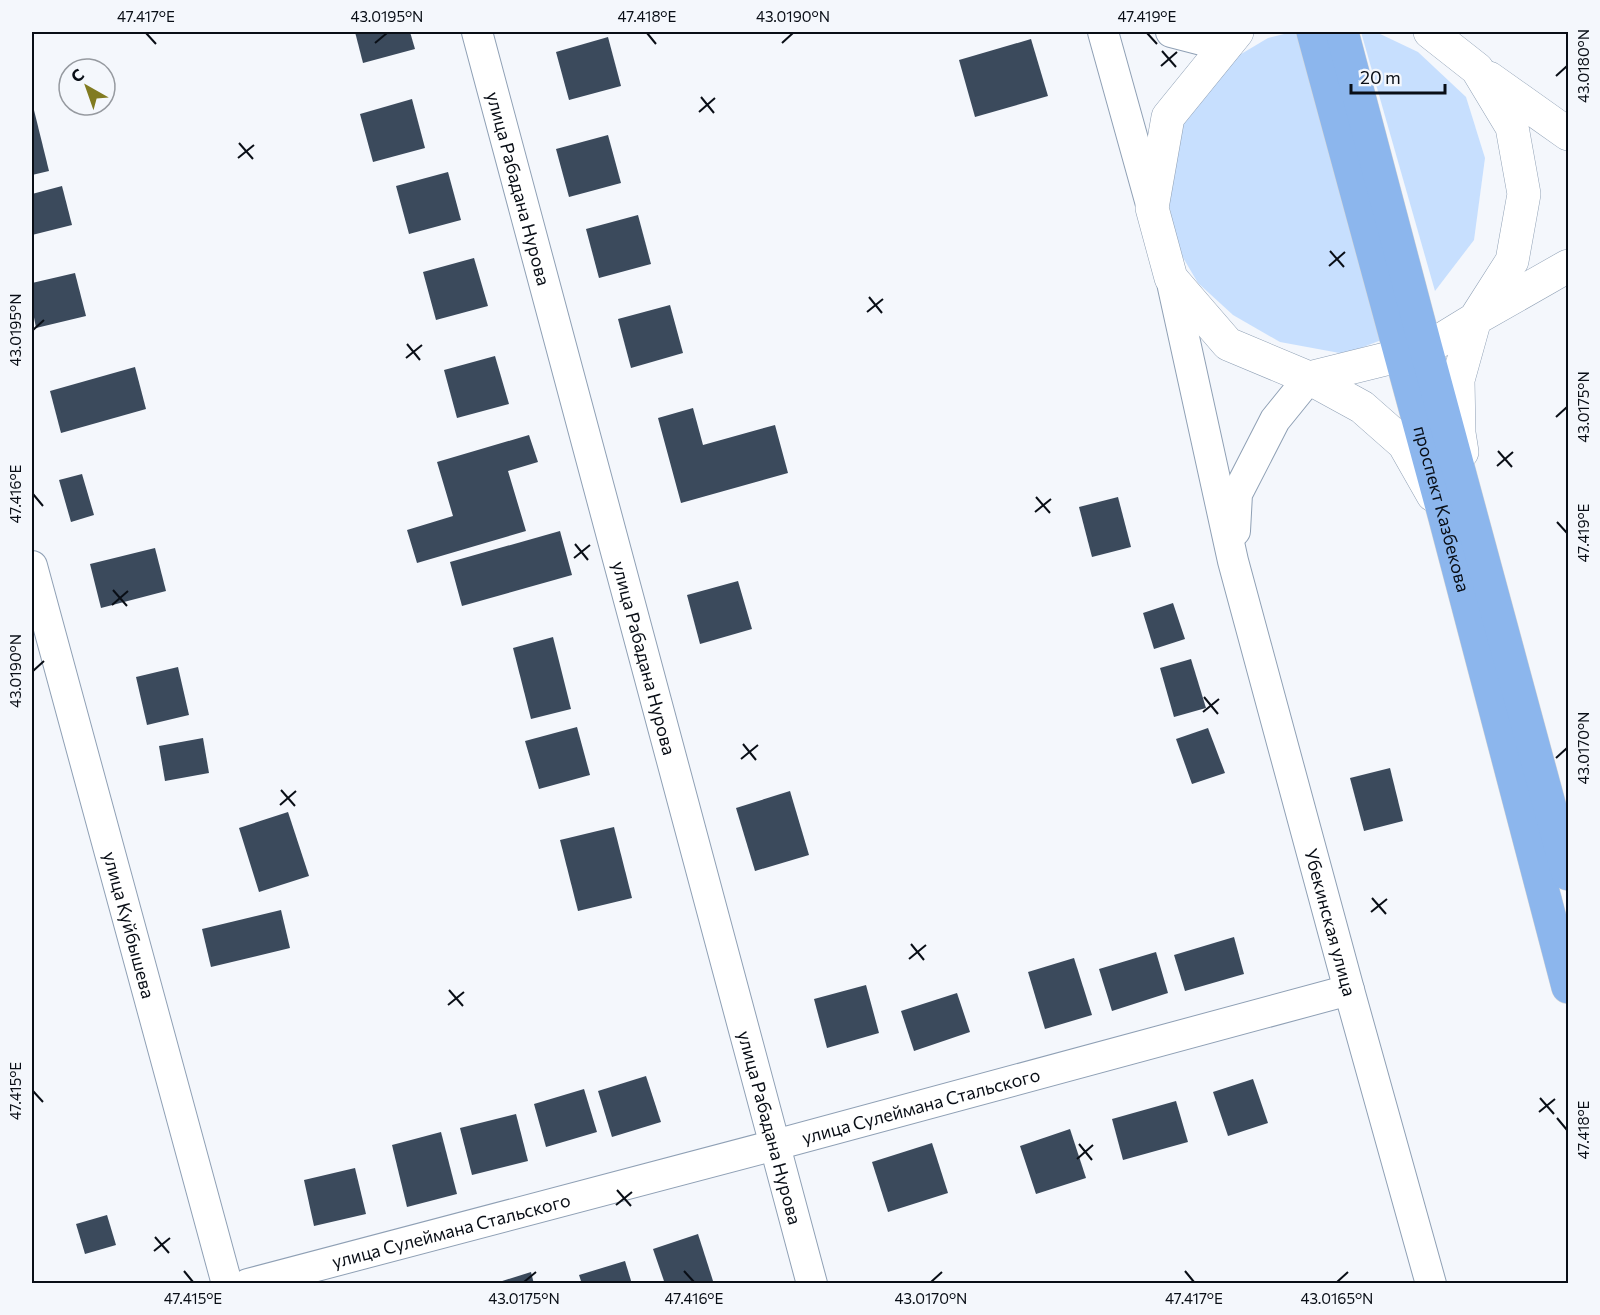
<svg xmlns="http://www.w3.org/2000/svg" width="1600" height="1315" font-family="Commissioner,sans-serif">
	<rect width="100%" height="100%" fill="#f4f7fc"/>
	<g fill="#c7dffe">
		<polygon points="1292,32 1305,32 1384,339 1345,354 1280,342 1233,315 1198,283 1175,244 1165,174 1187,108 1226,63 1268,38"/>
		<polygon points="1361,32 1376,32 1418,52 1466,97 1485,158 1474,240 1435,291"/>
	</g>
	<g fill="#3b4a5c">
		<polygon points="355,32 410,32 415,49 363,63"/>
		<polygon points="608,37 621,86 569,100 556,52"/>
		<polygon points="1031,39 1048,96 975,117 959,60"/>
		<polygon points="412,99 425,148 373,162 360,114"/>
		<polygon points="32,102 49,171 32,175"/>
		<polygon points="608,135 621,183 569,197 556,149"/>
		<polygon points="448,172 461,220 409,234 396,186"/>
		<polygon points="62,186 72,225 32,235 32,194"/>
		<polygon points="638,215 651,264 599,278 586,229"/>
		<polygon points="474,258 488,306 436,320 423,272"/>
		<polygon points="75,273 86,316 36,328 32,307 32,283"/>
		<polygon points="670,305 683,353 631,368 618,319"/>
		<polygon points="495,356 509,404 457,418 444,370"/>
		<polygon points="135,367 146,409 61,433 50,391"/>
		<polygon points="693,408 703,445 775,425 788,473 681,503 658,418"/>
		<polygon points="529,435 538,462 508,471 526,531 417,563 407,530 453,516 437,462"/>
		<polygon points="82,474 94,515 71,522 59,480"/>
		<polygon points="1118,497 1131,547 1092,557 1079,507"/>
		<polygon points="560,531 572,575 462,606 450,562"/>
		<polygon points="155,548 166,591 101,608 90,564"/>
		<polygon points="738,581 752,629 700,644 687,595"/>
		<polygon points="1173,603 1185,639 1154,649 1143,613"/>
		<polygon points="553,637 571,709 531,719 513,648"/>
		<polygon points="1191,659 1206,708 1174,717 1160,668"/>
		<polygon points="178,667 189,715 147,725 136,677"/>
		<polygon points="577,727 590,775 539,789 525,741"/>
		<polygon points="1208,728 1225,773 1192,784 1176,739"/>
		<polygon points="203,738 209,773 165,781 159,746"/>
		<polygon points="1390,768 1403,821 1364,831 1350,778"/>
		<polygon points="790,791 809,855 755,871 736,808"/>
		<polygon points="288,812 309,876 259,892 239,828"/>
		<polygon points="614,827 632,898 578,911 560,840"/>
		<polygon points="281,910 290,948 211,967 202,929"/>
		<polygon points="1234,937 1244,974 1185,991 1174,955"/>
		<polygon points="1156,952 1168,993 1112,1011 1099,969"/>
		<polygon points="1074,958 1092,1015 1045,1029 1028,972"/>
		<polygon points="866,985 879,1033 827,1048 814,999"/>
		<polygon points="957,993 970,1032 914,1051 901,1011"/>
		<polygon points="646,1076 661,1122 612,1137 598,1091"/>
		<polygon points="1253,1079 1268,1123 1228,1136 1213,1092"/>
		<polygon points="584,1089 597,1132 546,1147 534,1104"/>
		<polygon points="1176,1101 1188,1142 1123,1160 1112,1119"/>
		<polygon points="516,1114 528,1161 472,1175 460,1128"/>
		<polygon points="1070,1129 1086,1178 1036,1194 1020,1146"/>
		<polygon points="441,1132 457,1194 407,1207 392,1145"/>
		<polygon points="932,1143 948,1193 888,1212 872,1162"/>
		<polygon points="355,1168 366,1214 314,1226 304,1180"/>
		<polygon points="107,1215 116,1245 85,1254 76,1224"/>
		<polygon points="698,1234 714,1284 665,1284 653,1249"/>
		<polygon points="625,1261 632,1284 582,1284 579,1275"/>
		<polygon points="531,1272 534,1284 496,1284 496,1283"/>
	</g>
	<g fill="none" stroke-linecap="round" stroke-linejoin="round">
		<defs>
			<g id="street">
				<path id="s1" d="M477,32L812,1284"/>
				<polyline points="1103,32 1152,208"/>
				<polyline points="1171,32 1225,46"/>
				<path id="s2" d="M1171,278L1233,561L1349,990L1431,1284"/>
				<polyline points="1235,531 1237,494 1275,420 1309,378"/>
				<path id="s3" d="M32,566L227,1284"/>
				<path id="s4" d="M248,1284L775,1145L1349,990"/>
			</g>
			<g id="secondary">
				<polyline points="1237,32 1168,117 1152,208 1171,278 1228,344 1309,378 1426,349 1475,319 1512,261 1524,194 1512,127 1477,69 1430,32"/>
				<polyline points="1489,78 1568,134"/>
				<polyline points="1309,378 1362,407 1404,444 1433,495"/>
				<polyline points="1462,452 1459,433 1458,380 1475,319 1568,266"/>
			</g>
			<g id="highway">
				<path id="s5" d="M1313,32L1445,518L1568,987"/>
				<polyline points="1342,32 1426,349 1568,874"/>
			</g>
		</defs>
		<use href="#street" stroke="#8fa0b5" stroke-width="32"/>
		<use href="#secondary" stroke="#8fa0b5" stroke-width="34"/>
		<use href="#highway" stroke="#d3d4d5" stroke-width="34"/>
		<use href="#street" stroke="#fff" stroke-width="30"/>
		<use href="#secondary" stroke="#fff" stroke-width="33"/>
		<use href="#highway" stroke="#8cb6ed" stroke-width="33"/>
	</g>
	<path fill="none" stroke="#090e16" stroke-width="2" d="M146,33L156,44M647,33L656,44M1147,33L1157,44M375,43L387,33M782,43L793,33M1162,51L1176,67M1161,66L1177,52M1556,76L1567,66M701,97L714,113M699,112L715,98M239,143L253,159M238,158L254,145M1330,251L1344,267M1329,266L1345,252M869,297L882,313M867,312L883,299M33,330L44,320M407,344L420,360M406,358L422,345M1556,417L1567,407M1498,451L1512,467M1497,466L1513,452M33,494L43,506M1036,497L1050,513M1035,512L1051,499M1557,522L1567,533M575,544L588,560M574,558L590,545M113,590L127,606M112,605L128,591M33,671L44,661M1204,697L1218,714M1203,712L1219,699M743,744L756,760M1556,758L1567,748M741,759L758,745M281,790L295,806M280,805L296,791M1372,898L1386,914M1371,912L1387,899M911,944L924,960M909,959L926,945M449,990L463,1006M448,1005L464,992M33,1091L43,1102M1540,1098L1554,1114M1539,1112L1555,1099M1557,1118L1567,1130M1079,1144L1092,1160M1077,1159L1093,1145M617,1190L631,1206M616,1205L632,1192M155,1237L169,1253M154,1251L170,1238M184,1271L193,1282M684,1271L694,1282M1185,1271L1194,1282M524,1282L536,1272M931,1282L942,1272M1337,1282L1348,1272"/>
	<g text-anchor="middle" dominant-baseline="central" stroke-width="6" stroke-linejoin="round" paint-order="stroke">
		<g font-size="18" fill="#090e16" stroke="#f4f7fc">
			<text stroke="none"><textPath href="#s1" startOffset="162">улица Рабадана Нурова</textPath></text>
			<text stroke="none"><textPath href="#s5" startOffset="494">проспект Казбекова</textPath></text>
			<text stroke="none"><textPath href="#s1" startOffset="648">улица Рабадана Нурова</textPath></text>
			<text stroke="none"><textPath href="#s2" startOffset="664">Убекинская улица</textPath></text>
			<text stroke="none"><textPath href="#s3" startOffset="372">улица Куйбышева</textPath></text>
			<text stroke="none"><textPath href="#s4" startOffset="696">улица Сулеймана Стальского</textPath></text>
			<text stroke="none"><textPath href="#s1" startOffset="1134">улица Рабадана Нурова</textPath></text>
			<text stroke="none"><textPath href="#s4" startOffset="210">улица Сулеймана Стальского</textPath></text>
		</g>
	</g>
	<rect width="1600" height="1315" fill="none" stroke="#f4f7fc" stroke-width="66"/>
	<g transform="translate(87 87) rotate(320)"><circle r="28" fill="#f4f7fc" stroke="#969aa0" stroke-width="1.5"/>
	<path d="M0-4.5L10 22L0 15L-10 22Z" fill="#817b21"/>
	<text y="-9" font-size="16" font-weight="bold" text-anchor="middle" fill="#090e16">С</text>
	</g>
	<path d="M1351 84v9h94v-9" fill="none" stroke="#090e16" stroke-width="3"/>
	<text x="1360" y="84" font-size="18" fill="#090e16" stroke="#f4f7fc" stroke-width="4.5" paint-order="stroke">20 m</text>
	<rect x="33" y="33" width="1534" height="1249" fill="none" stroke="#090e16" stroke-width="2"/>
	<g font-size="15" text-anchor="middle" fill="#090e16">
		<text x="146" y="22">47.417°E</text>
		<text x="387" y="22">43.0195°N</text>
		<text x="647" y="22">47.418°E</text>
		<text x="793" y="22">43.0190°N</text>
		<text x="1147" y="22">47.419°E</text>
		<text transform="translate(1584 66) rotate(-90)" y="5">43.0180°N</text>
		<text transform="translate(16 330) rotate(-90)" y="5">43.0195°N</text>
		<text transform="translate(1584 407) rotate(-90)" y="5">43.0175°N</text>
		<text transform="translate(16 494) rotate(-90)" y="5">47.416°E</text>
		<text transform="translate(1584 533) rotate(-90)" y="5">47.419°E</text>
		<text transform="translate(16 671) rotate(-90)" y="5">43.0190°N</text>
		<text transform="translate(1584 748) rotate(-90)" y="5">43.0170°N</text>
		<text transform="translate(16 1091) rotate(-90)" y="5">47.415°E</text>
		<text transform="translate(1584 1130) rotate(-90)" y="5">47.418°E</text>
		<text x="193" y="1304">47.415°E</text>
		<text x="524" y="1304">43.0175°N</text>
		<text x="694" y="1304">47.416°E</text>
		<text x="931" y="1304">43.0170°N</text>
		<text x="1194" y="1304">47.417°E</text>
		<text x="1337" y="1304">43.0165°N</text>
	</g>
</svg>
